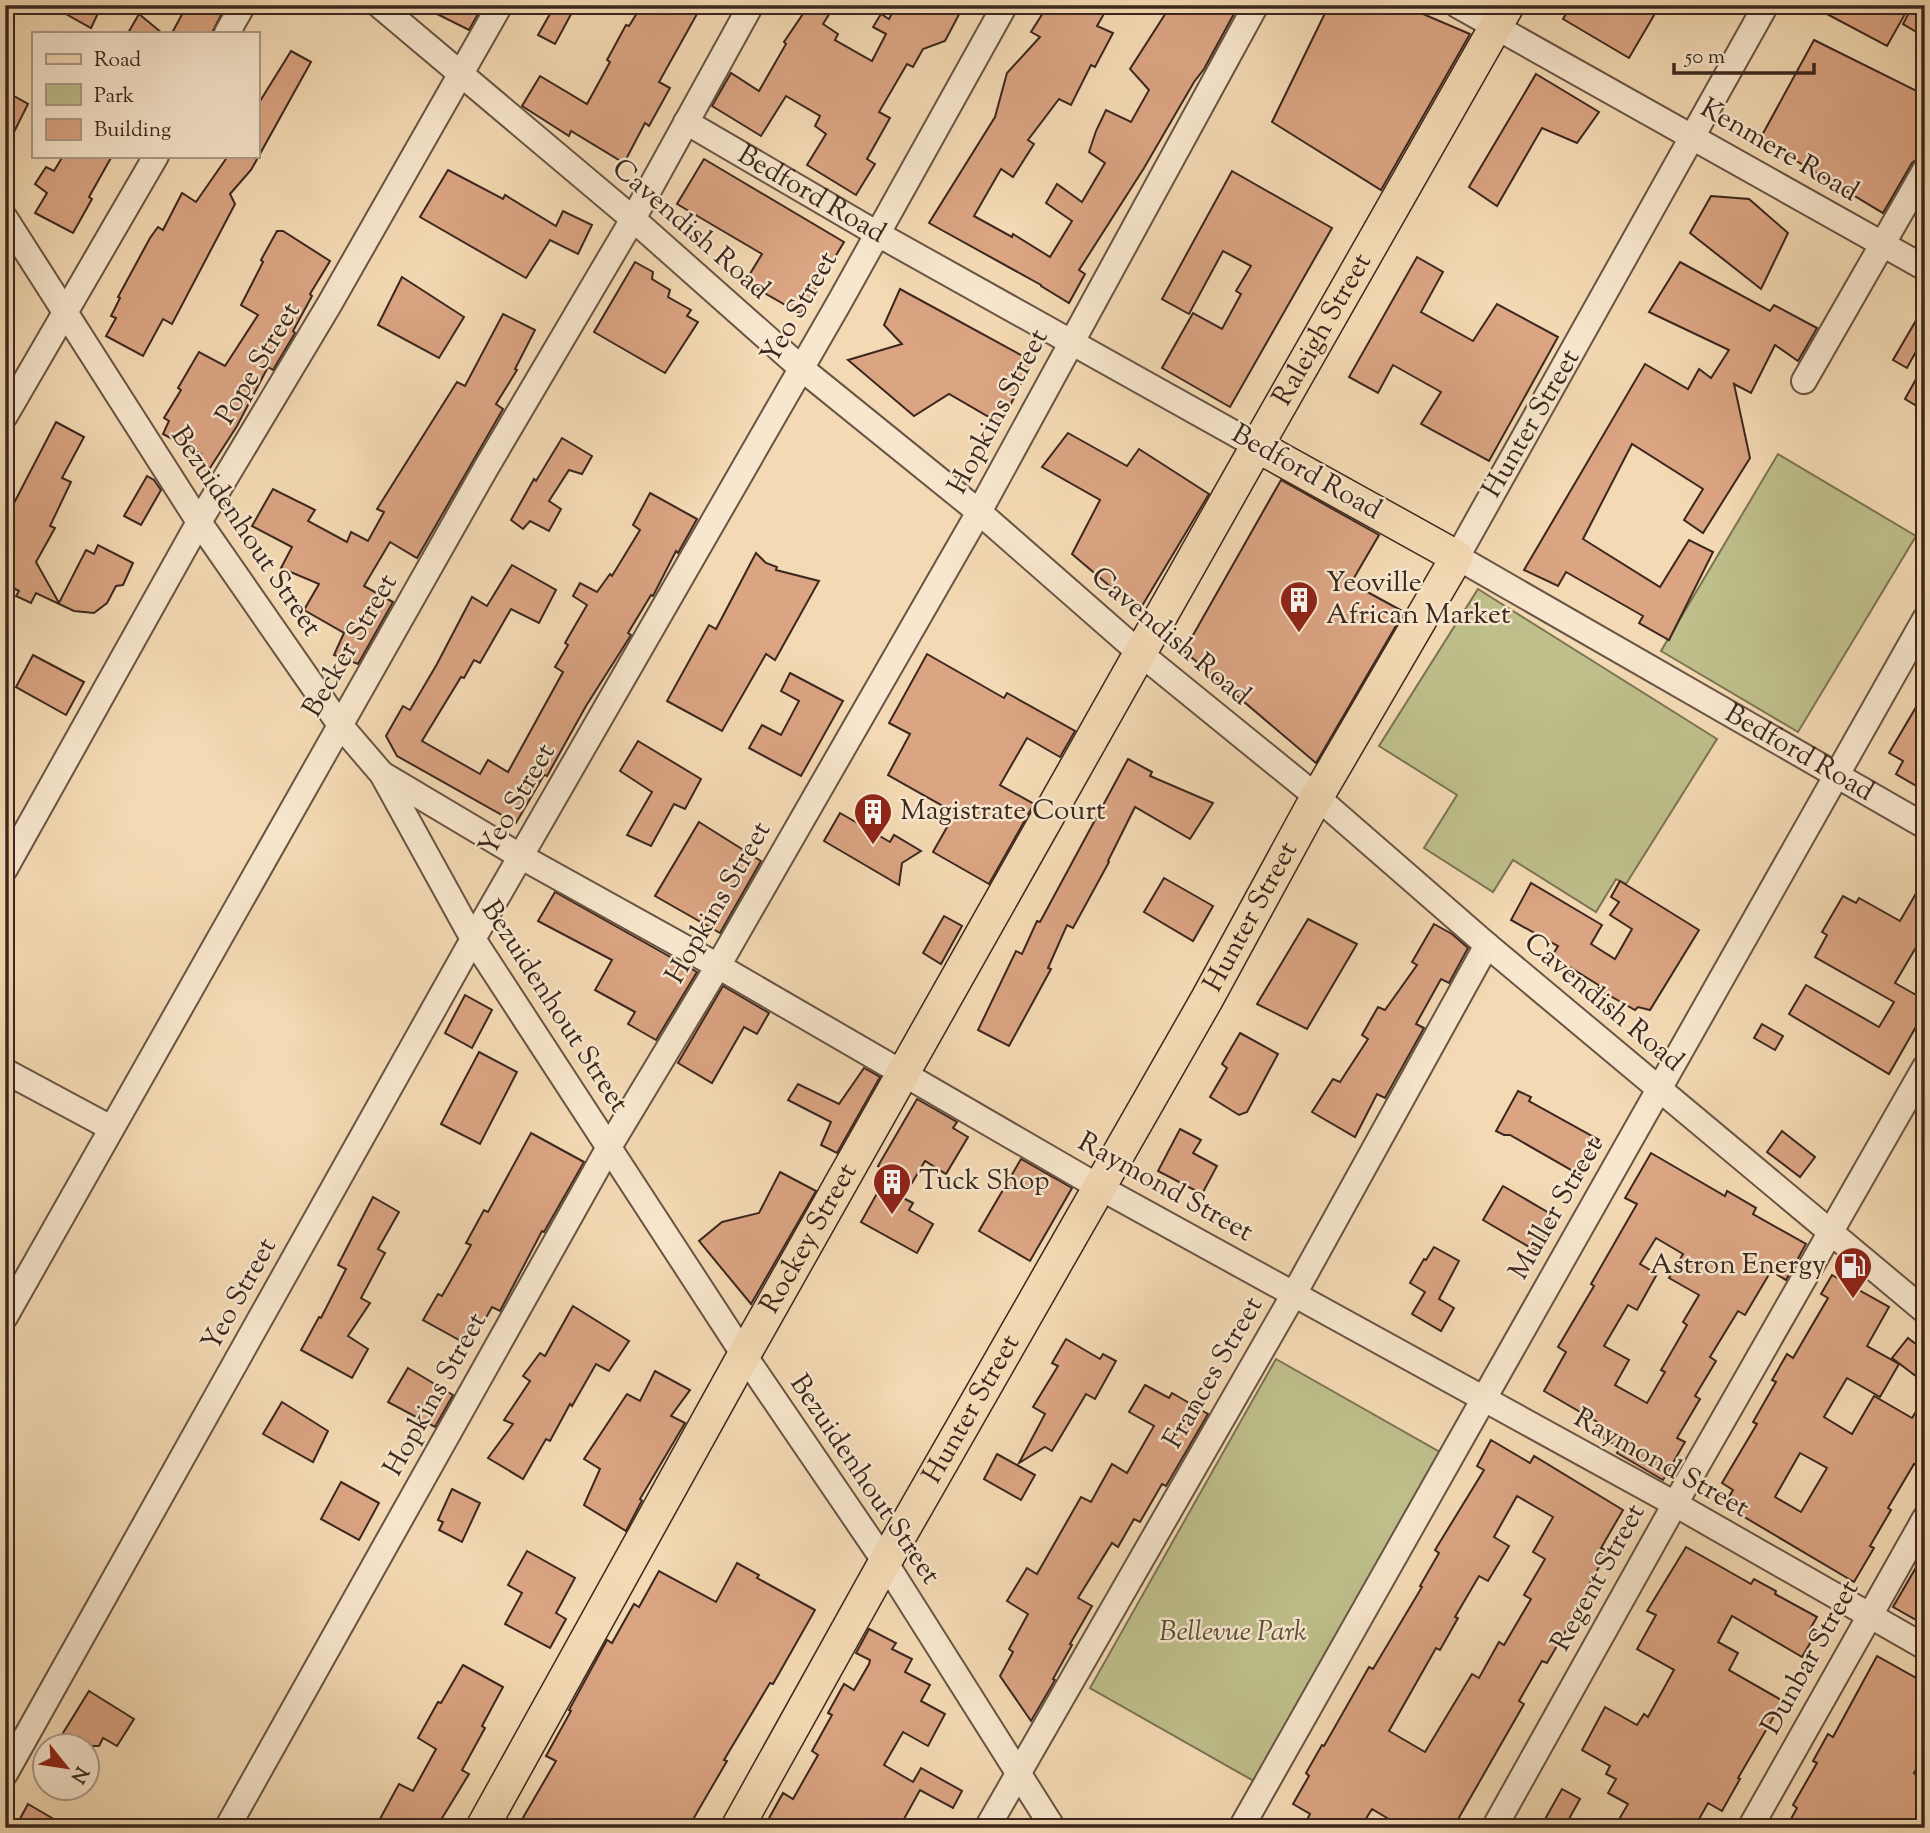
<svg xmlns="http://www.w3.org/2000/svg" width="1930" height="1833" font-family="'Sorts Mill Goudy',serif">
	<rect width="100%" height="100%" fill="#f4dab4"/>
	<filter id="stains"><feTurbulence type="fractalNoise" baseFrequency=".00286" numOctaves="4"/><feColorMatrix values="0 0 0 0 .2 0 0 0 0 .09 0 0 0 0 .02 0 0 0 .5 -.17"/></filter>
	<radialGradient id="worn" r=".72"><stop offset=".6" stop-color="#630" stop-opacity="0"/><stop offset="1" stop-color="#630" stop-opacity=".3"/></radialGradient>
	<g fill="#bebf8b" stroke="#7c7354" stroke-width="2">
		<polygon points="1778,454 1916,536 1798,732 1661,651"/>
		<polygon points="1478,589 1717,739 1626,884 1616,879 1596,912 1513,860 1493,892 1424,848 1457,795 1379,746"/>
		<polygon points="1276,1359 1445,1455 1259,1784 1090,1688"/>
	</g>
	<g fill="#dba483" stroke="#3b271e" stroke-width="2" fill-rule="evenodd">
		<polygon points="50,5 102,5 91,28"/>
		<polygon points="187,5 213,5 223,11 212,33 172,33"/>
		<polygon points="419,5 483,5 469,30"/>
		<polygon points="555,5 576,5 555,44 538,35"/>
		<polygon points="642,5 702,5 659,82 670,88 649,126 645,123 624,163 571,131 569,136 522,106 540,76 587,104 610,62 607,60 626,25 629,26"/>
		<polygon points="809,5 835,5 823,24 838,34 835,40 872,61 886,34 873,27 881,14 889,19 896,5 964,5 945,41 923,49 913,67 907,64 879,112 890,118 867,159 875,164 856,195 807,165 826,134 815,126 820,116 786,96 761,136 712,106 731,73 759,91 786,44 784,42"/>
		<polygon points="1048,5 1109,5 1097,26 1113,33 1095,67 1091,65 1071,105 1059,99 1028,140 1034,144 1013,177 1001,169 974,216 1012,237 1013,234 1050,257 1072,221 1046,203 1057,184 1082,202 1105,163 1089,152 1096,131 1106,110 1131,122 1149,90 1130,69 1171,5 1228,5 1236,10 1204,69 1194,82 1144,168 1079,270 1085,274 1069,303 1041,286 1041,285 929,223 995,117 1007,73 1040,37 1031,32"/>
		<polygon points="1329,5 1402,5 1470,34 1381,190 1272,122"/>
		<polygon points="1571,5 1660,5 1629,58 1563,19"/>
		<polygon points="1810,5 1888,5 1905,14 1887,46"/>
		<polygon points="1913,5 1925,5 1925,37 1903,24"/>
		<polygon points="139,14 162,33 128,33"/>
		<polygon points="1814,40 1925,95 1925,150 1921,156 1912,163 1883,213 1760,139"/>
		<polygon points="291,51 311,62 251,170 230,194 235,204 172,324 163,319 143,356 106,336 116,318 111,316 120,298 118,297 150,238 158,227 163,230 182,193 196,202 228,156 257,156 257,106"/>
		<polygon points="1536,74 1599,112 1577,143 1542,128 1497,206 1469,187"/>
		<polygon points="5,91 28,104 5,150"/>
		<polygon points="63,156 112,156 89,197 92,199 73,233 35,213 47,193 35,184 46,167 54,171"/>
		<polygon points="704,159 844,242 801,314 745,282 762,254 677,204"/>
		<polygon points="448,170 503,199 505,195 556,226 563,211 592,225 578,254 550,240 526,278 420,217"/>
		<polygon points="1232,171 1332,228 1230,407 1162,368 1193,313 1222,329 1241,294 1236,291 1251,266 1223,251 1189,314 1162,299"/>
		<polygon points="1711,196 1749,199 1788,233 1761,289 1690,233"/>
		<polygon points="277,231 283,231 330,261 310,294 312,296 293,331 295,333 273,370 268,367 237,426 208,471 196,465 201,454 163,434 169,421 164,418 181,390 178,388 199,352 225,366 258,315 241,305 263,262 261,260"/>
		<polygon points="1417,257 1443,272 1421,312 1473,341 1497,304 1558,337 1489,461 1421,424 1441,392 1393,365 1378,393 1349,377"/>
		<polygon points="635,262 653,272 652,279 670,290 668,297 691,310 687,316 698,322 665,373 594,332"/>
		<polygon points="1680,262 1770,311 1774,305 1817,328 1798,361 1775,345 1751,393 1734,384 1750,458 1703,533 1684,520 1703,489 1632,444 1583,539 1660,587 1689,540 1713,552 1669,640 1639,623 1643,616 1566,572 1558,586 1524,570 1645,364 1688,389 1699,369 1711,378 1729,350 1649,312"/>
		<polygon points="402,277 464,317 439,358 378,325"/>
		<polygon points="900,289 1032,361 1001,424 949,394 914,416 848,360 902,344 884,325"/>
		<polygon points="1925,305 1925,335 1907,368 1893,360"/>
		<polygon points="503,314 535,330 515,369 517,370 496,404 503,409 417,558 390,542 364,586 393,602 358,664 334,655 344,633 304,610 319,584 281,568 292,547 252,526 273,489 315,510 308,521 347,542 351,532 368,541 384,512 377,509 457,382 465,386"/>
		<polygon points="1925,363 1925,411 1905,399"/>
		<polygon points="56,422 84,437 62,478 71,482 50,526 55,528 36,562 59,603 86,550 94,554 98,545 133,563 123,585 116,586 107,603 94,613 74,611 36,593 31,603 16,596 19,591 5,584 5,500 13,505"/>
		<polygon points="1068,433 1127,466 1139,449 1209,494 1139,611 1072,554 1100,500 1042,467"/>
		<polygon points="562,438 592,456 582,474 569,470 549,501 561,509 549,531 530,521 523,529 511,520 534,479 536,481"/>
		<polygon points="147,476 154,480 161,490 141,525 124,516"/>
		<polygon points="1281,480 1379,535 1351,583 1404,612 1316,763 1184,651"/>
		<polygon points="650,493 697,519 678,553 676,551 653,596 651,595 628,633 631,635 586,706 547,776 544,775 516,823 397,756 386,736 403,706 410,710 437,664 472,597 487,606 512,565 556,590 539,623 511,609 480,663 474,660 464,678 461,677 422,741 480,774 488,760 508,772 563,672 555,667 568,645 565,643 587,605 573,596 580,583 597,592 610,574 612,576 640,530 633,525"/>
		<polygon points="756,553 766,563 777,567 776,570 819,581 775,660 766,654 722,731 667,701 709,625 716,629"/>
		<polygon points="927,654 1004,698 1007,693 1075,731 1060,757 1027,738 1000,785 1034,804 989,884 933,852 955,813 888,775 910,734 889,723"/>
		<polygon points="33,655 84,682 66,715 16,687"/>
		<polygon points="790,673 843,701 801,776 749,748 762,725 781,735 799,701 781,691"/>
		<polygon points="1925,692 1925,791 1896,774 1903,761 1889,753"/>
		<polygon points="638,741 701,779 685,809 674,804 651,846 627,835 652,792 620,771"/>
		<polygon points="1128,759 1152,772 1150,776 1213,803 1190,839 1135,807 1108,861 1109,862 1073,928 1067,925 1048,968 1051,969 1009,1046 978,1030 1016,951 1022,954 1037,921 1040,922"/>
		<polygon points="840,813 890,842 894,835 921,851 902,863 899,885 824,841"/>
		<polygon points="699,822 761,861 720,933 655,896"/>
		<polygon points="1164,878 1213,906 1193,941 1144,912"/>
		<polygon points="1925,878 1925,954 1915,949 1895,983 1925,1000 1925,1011 1889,1074 1789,1014 1806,985 1879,1027 1894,1002 1815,957 1827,935 1822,932 1843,896 1856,903 1859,898 1900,921"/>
		<polygon points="1620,881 1699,930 1650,1010 1638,1007 1635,1010 1598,989 1600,986 1552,956 1558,946 1511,920 1531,883 1602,925 1591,944 1615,959 1632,929 1610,915 1619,902 1611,897"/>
		<polygon points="555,892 697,972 656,1040 628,1024 635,1012 595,990 612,960 538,921"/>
		<polygon points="944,916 962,926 941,964 923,953"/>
		<polygon points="1308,919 1357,944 1307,1029 1257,1004"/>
		<polygon points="1434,924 1452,934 1468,948 1449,983 1441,979 1416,1024 1424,1028 1385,1098 1377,1094 1355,1137 1312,1112 1333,1079 1340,1082 1368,1039 1362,1035 1378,1007 1385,1010 1417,965 1412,962"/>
		<polygon points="723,986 769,1013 757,1034 744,1027 712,1083 678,1063"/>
		<polygon points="465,995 492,1010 472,1048 445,1033"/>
		<polygon points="1762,1024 1783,1036 1775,1050 1754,1038"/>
		<polygon points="1240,1033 1278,1054 1247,1112 1239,1115 1210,1097 1227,1068 1222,1064"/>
		<polygon points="479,1052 517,1072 480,1144 441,1124"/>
		<polygon points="864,1068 880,1077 837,1153 821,1145 831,1122 788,1100 798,1084 839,1104"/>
		<polygon points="1518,1091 1531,1097 1529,1101 1599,1140 1580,1175 1510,1135 1504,1135 1496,1131"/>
		<polygon points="917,1099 957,1122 953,1128 968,1137 946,1174 925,1161 903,1198 913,1203 909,1210 933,1224 917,1253 861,1222 889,1172 878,1166"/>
		<polygon points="1180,1129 1201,1140 1193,1153 1217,1166 1202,1194 1158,1171"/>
		<polygon points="1782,1131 1815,1157 1800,1177 1767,1152"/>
		<polygon points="531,1133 584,1162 544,1232 542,1231 500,1311 492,1307 470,1346 423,1320 438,1294 442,1296 471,1245 466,1243 484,1210 488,1212"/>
		<path d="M1651,1153L1725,1196L1727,1191L1756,1208L1753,1214L1806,1244L1786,1280L1771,1271L1745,1315L1738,1311L1710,1357L1716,1361L1695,1396L1700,1399L1677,1438L1685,1442L1663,1480L1617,1453L1620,1448L1593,1432L1599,1423L1544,1391L1566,1352L1558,1347L1594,1286L1591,1284L1637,1204L1625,1198ZM1656,1238L1683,1254L1669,1278L1699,1295L1683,1322L1687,1325L1661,1370L1665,1372L1647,1403L1615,1385L1629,1360L1604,1346L1628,1305L1637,1310L1657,1274L1640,1264Z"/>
		<polygon points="1021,1159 1072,1188 1030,1261 979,1231"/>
		<polygon points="780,1172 816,1191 751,1304 699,1241 722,1222 759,1213"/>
		<polygon points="1503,1186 1556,1217 1536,1251 1483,1220"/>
		<polygon points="373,1197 399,1212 378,1249 385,1253 361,1298 370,1303 348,1336 368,1349 352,1378 301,1350 319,1317 321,1318 346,1269 338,1265"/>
		<polygon points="1434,1247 1459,1261 1439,1299 1454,1308 1441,1331 1412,1314 1425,1292 1410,1283 1424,1259 1426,1260"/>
		<path d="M1832,1275L1889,1307L1867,1346L1899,1364L1880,1397L1847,1378L1824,1417L1852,1434L1874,1396L1912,1418L1925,1397V1471L1914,1464L1888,1508L1891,1510L1870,1546L1874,1548L1854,1582L1724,1505L1733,1490L1722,1483L1757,1424L1753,1422L1776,1382L1772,1380L1787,1354L1793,1358L1828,1298L1821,1294ZM1800,1453L1827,1468L1801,1512L1775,1497Z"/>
		<polygon points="573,1306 629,1341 609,1371 596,1364 572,1406 570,1404 550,1441 546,1439 523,1479 488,1458 513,1424 504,1420 530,1381 523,1376 540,1353 545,1356"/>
		<polygon points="1908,1338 1925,1351 1925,1383 1892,1358"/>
		<polygon points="1066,1339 1100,1359 1103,1354 1116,1361 1095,1399 1086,1394 1052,1451 1045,1447 1019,1463 1045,1414 1033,1407 1058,1366 1052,1363"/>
		<polygon points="408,1368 453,1395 435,1427 388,1402"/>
		<polygon points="655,1371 690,1390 671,1416 685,1423 640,1499 642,1501 640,1504 626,1531 584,1505 600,1469 584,1459 627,1394 640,1401"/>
		<polygon points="1145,1385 1169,1398 1172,1393 1208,1414 1166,1486 1162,1484 1140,1522 1134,1519 1118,1547 1112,1543 1078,1598 1092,1606 1070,1644 1072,1645 1053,1679 1055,1680 1031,1721 1000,1676 1013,1652 1009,1649 1028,1614 1007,1601 1027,1568 1037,1574 1081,1497 1091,1502 1112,1464 1127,1473 1154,1426 1129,1412"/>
		<polygon points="282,1402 328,1431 313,1462 263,1434"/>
		<path d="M1491,1440L1530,1463L1534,1456L1623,1510L1601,1548L1608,1551L1586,1590L1589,1591L1547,1663L1542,1661L1519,1701L1524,1704L1453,1828H1404L1372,1809L1360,1828H1303L1310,1814L1293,1804L1309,1776L1306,1773L1322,1745L1324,1746L1369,1667L1373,1669L1422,1587L1420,1586L1439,1553L1435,1550L1484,1470L1477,1466ZM1517,1496L1553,1517L1533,1552L1545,1559L1524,1595L1531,1599L1504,1645L1499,1642L1479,1678L1472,1674L1425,1752L1389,1731L1436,1648L1440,1650L1458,1618L1455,1617L1479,1576L1488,1581L1509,1546L1494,1537Z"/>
		<polygon points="997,1454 1035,1475 1021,1500 984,1479"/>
		<polygon points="341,1482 379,1503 359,1540 321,1519"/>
		<polygon points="452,1489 480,1503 462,1542 439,1530 443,1522 438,1520"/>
		<polygon points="1686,1547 1751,1584 1754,1579 1776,1591 1775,1594 1817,1617 1810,1629 1816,1633 1802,1657 1732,1616 1718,1642 1738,1653 1729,1670 1783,1701 1738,1778 1740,1779 1722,1811 1708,1803 1694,1828 1614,1828 1628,1804 1608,1793 1616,1779 1606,1774 1610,1766 1582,1750 1605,1707 1637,1725 1644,1714 1648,1717 1674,1670 1637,1649 1656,1615 1647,1611"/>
		<polygon points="527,1551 575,1578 556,1613 566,1619 550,1648 505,1624 522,1593 508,1585"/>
		<polygon points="1925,1552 1925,1625 1893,1607"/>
		<polygon points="737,1563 759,1575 757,1578 815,1610 773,1684 770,1683 724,1760 727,1761 688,1828 594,1828 577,1819 572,1828 517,1828 556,1761 546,1756 571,1711 569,1710 607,1640 612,1643 634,1604 639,1607 659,1571 716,1602"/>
		<polygon points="869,1629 896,1643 892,1649 912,1659 905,1672 930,1685 921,1701 945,1714 928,1746 903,1732 884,1765 913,1782 921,1768 962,1791 953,1808 920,1790 899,1828 781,1828 768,1820 783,1793 793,1799 818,1755 812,1751 832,1715 828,1713 844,1684 854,1690 869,1664 870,1660 856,1653"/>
		<polygon points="1877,1656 1925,1683 1916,1699 1925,1705 1925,1754 1914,1773 1925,1779 1925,1828 1786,1828 1797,1808 1793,1805 1817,1763 1813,1761 1828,1734 1833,1737"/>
		<polygon points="463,1665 503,1687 482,1726 485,1728 462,1770 469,1774 436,1828 375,1828 399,1784 413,1791 436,1749 418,1738 438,1702 441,1703"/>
		<polygon points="89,1691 134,1719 117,1746 103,1738 99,1746 55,1746"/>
		<polygon points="1562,1789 1580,1799 1564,1828 1540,1828"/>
		<polygon points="28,1804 69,1828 15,1828"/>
	</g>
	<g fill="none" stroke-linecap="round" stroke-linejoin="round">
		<defs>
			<g id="minor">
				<polyline points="379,5 633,219 801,368 979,512 1141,654 1317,797 1487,945 1925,1311"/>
				<polyline points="1457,5 1925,268"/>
				<path id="s1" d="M1766,5L1457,557L1925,826"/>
				<polyline points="227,33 243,5"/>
				<path id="s2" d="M686,122L876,233L1257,446"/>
				<polyline points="5,218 199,522 340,725 382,774 473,939 744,1355 885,1562 1053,1828"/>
				<polyline points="1804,381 1925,170"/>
				<polyline points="5,416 156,156"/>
				<polyline points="384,775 520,856 718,966 1099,1187 1675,1504 1925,1647"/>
				<polyline points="5,869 199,522 329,305 500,5"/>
				<polyline points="5,1071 111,1128"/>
				<polyline points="5,1317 486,468 633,219 751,5"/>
				<polyline points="5,1774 473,939 839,303 1005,5"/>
				<polyline points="227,1828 609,1147 718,966 979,512 1256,5"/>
				<polyline points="987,1828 1294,1294 1487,945"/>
				<polyline points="1241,1828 1925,619"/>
				<polyline points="1494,1828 1675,1504 1925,1067"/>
				<polyline points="1750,1828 1925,1518"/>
			</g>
			<g id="major">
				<path id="s3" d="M482,1828L744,1355L1257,446L1508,5"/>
				<path id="s4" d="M737,1828L885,1562L1207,999L1317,797L1457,557L1257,446"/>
			</g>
		</defs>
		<use href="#minor" stroke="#695444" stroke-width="28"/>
		<use href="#major" stroke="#3b271e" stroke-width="35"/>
		<use href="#minor" stroke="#f8e7ce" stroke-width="24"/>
		<use href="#major" stroke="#f4dab4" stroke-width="32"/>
	</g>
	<defs>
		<symbol id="building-pin" viewBox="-11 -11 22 30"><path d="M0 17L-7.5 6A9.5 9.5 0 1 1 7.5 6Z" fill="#8f2418" stroke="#f8e7ce"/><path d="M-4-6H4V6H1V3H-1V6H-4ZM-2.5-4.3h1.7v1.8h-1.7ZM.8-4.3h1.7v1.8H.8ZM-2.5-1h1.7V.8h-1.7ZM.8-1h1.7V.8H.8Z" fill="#fff"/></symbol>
		<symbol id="fuel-pin" viewBox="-11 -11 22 30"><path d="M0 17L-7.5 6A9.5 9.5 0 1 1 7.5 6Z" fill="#8f2418" stroke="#f8e7ce"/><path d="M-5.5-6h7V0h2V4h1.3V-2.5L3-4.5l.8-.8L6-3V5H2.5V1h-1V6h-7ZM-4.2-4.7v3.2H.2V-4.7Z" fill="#fff"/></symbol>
	</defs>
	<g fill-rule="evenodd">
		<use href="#building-pin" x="1277" y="578" width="44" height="60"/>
		<use href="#building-pin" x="851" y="790" width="44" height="60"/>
		<use href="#building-pin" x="870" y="1160" width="44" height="60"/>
		<use href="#fuel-pin" x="1831" y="1244" width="44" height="60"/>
	</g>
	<g text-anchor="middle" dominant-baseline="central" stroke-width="5" stroke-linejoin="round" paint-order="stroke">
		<g font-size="28" fill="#3b271e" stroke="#f8e7ce">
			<text transform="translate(1779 151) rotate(30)">Kenmere Road</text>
			<text stroke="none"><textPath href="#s2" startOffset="145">Bedford Road</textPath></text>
			<text transform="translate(690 230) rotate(41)">Cavendish Road</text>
			<text transform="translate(800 308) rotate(-60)">Yeo Street</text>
			<text stroke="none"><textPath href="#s3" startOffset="1718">Raleigh Street</textPath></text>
			<text transform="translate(259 364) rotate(-59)">Pope Street</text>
			<text transform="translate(999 412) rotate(-62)">Hopkins Street</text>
			<text transform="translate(1532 424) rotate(-60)">Hunter Street</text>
			<text transform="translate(1306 473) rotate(29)">Bedford Road</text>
			<text transform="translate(245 532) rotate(56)">Bezuidenhout Street</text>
			<text transform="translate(1170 637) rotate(40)">Cavendish Road</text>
			<text transform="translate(351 646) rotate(-60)">Becker Street</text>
			<text stroke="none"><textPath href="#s1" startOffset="1027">Bedford Road</textPath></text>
			<text transform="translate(518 800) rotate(-60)">Yeo Street</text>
			<text transform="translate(719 903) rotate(-60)">Hopkins Street</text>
			<text stroke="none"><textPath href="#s4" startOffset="1046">Hunter Street</textPath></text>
			<text transform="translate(1603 1003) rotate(40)">Cavendish Road</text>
			<text transform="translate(554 1007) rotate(57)">Bezuidenhout Street</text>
			<text transform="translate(1165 1188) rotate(29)">Raymond Street</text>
			<text transform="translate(1557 1209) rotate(-60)">Muller Street</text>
			<text stroke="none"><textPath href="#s3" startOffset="674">Rockey Street</textPath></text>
			<text transform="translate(240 1295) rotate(-61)">Yeo Street</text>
			<text transform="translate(1214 1373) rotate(-60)">Frances Street</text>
			<text transform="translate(436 1395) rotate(-61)">Hopkins Street</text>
			<text stroke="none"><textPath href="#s4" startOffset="480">Hunter Street</textPath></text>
			<text transform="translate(1661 1464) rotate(29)">Raymond Street</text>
			<text transform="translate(864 1480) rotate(56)">Bezuidenhout Street</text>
			<text transform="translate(1599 1578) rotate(-61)">Regent Street</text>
			<text transform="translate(1811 1658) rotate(-61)">Dunbar Street</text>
		</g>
		<g font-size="28" fill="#3b271e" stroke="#f8e7ce" text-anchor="start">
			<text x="1326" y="584">Yeoville<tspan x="1326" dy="32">African Market</tspan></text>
			<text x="900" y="812">Magistrate Court</text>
			<text x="919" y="1182">Tuck Shop</text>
			<text x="1826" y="1266" text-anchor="end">Astron Energy</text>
		</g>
		<g font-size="28" font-style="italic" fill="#5c4d39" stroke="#f8e7ce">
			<text x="1233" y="1633">Bellevue Park</text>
		</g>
	</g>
	<rect width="1930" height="1833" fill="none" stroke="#f4dab4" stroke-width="28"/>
	<rect x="7" y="7" width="1916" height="1819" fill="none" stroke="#3b271e" stroke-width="3.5"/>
	<rect x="14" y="14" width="1902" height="1805" fill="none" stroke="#3b271e" stroke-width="2"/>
	<rect x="32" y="32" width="228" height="126" fill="#f8e7ce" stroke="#ac9a88" stroke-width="2"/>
	<rect x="46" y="54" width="35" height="10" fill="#f4dab4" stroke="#ac9a88" stroke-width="2"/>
	<text x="94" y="66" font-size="21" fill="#3b271e">Road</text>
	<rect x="46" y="84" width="35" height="21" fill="#bebf8b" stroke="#ac9a88" stroke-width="2"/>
	<text x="94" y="102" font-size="21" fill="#3b271e">Park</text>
	<rect x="46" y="119" width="35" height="21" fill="#dba483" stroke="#ac9a88" stroke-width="2"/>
	<text x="94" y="136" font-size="21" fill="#3b271e">Building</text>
	<g transform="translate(66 1767) rotate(120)"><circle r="33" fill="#f8e7ce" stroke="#ac9a88" stroke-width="2"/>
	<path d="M0-5L12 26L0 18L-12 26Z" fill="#8f2418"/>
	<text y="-10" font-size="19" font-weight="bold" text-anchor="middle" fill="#3b271e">N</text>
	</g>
	<path d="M1674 63v10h140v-10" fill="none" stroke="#3b271e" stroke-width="3.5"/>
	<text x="1685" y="63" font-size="21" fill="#3b271e" stroke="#f8e7ce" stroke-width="5" paint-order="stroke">50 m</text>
	<rect width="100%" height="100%" filter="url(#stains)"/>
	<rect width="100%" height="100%" fill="url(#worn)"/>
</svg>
